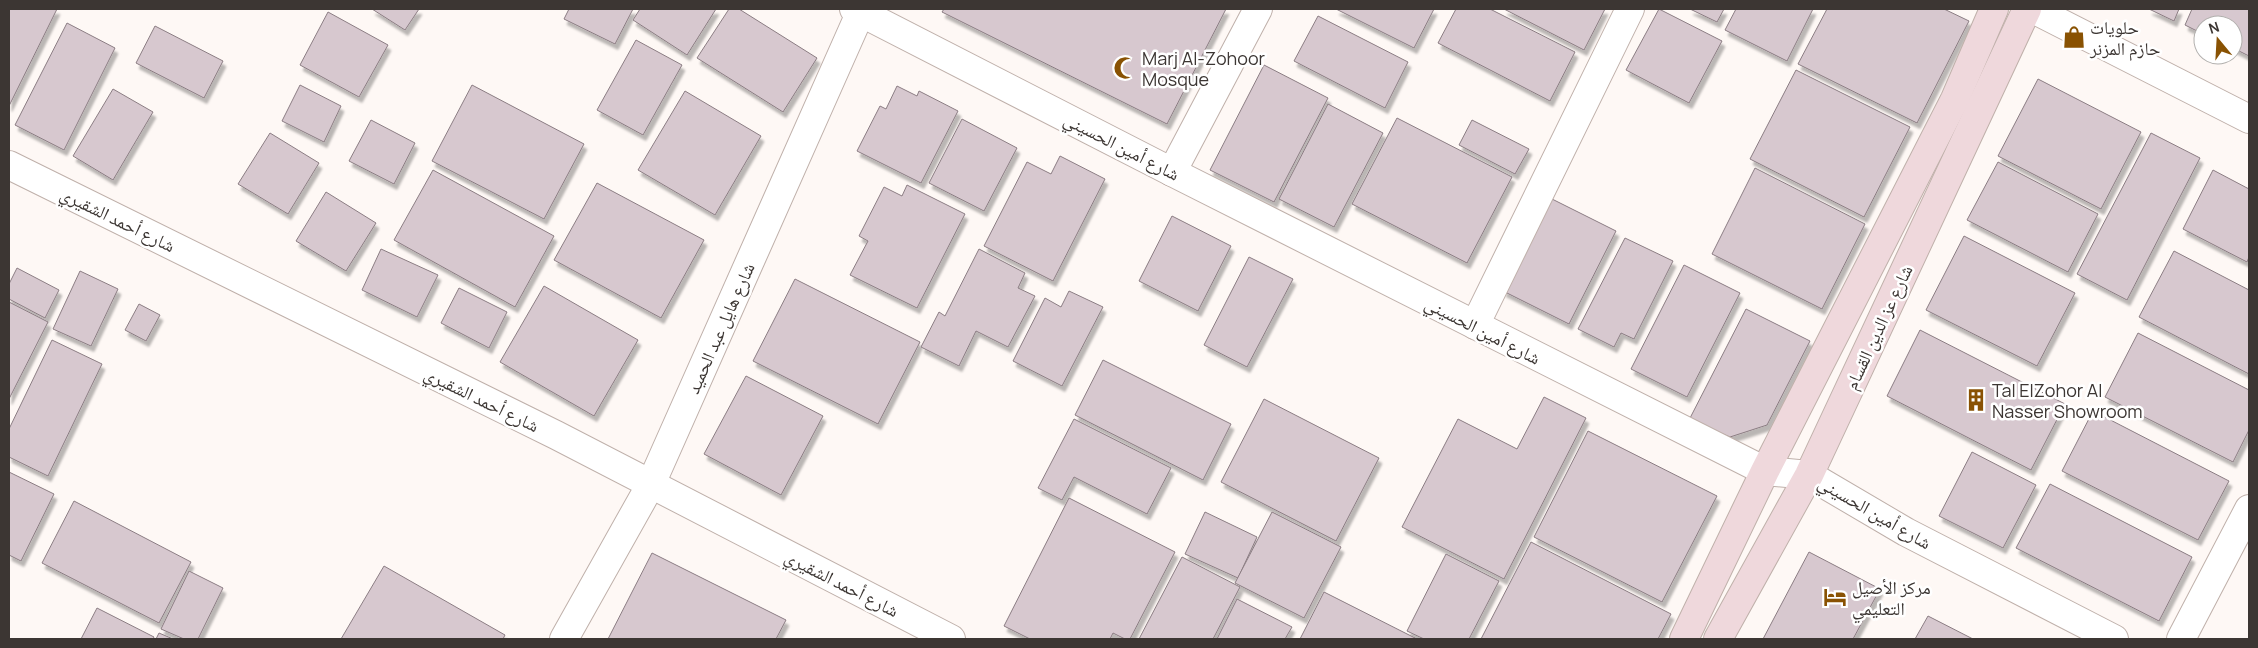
<svg xmlns="http://www.w3.org/2000/svg" width="2258" height="648" font-family="Manrope,'Noto Naskh Arabic',sans-serif">
	<defs>
		<filter id="shadow"><feDropShadow dx="3" dy="5.5" stdDeviation="1" flood-color="#0004"/></filter>
	</defs>
	<rect width="100%" height="100%" fill="#fef8f5"/>
	<g fill="#d7c8cf" stroke="#8b7d83" filter="url(#shadow)">
		<polygon points="9,9 57,9 9,106"/>
		<polygon points="372,9 419,9 405,30"/>
		<polygon points="569,9 633,9 615,44 564,19"/>
		<polygon points="640,9 716,9 687,55 633,20"/>
		<polygon points="729,9 739,9 817,58 783,112 697,58"/>
		<polygon points="944,9 1226,9 1167,124 942,12"/>
		<polygon points="1336,9 1434,9 1414,48"/>
		<polygon points="1456,9 1490,9 1575,52 1550,101 1438,43"/>
		<polygon points="1504,9 1605,9 1584,50"/>
		<polygon points="1659,9 1722,41 1689,103 1626,70"/>
		<polygon points="1690,9 1724,9 1717,22"/>
		<polygon points="1736,9 1813,9 1787,61 1725,30"/>
		<polygon points="1827,9 1944,9 1969,21 1917,123 1798,64"/>
		<polygon points="2149,9 2179,9 2174,21"/>
		<polygon points="2192,9 2249,9 2249,56 2233,48 2233,25 2203,25 2203,34 2185,25"/>
		<polygon points="328,12 388,45 359,97 300,65"/>
		<polygon points="1318,16 1408,62 1385,108 1294,61"/>
		<polygon points="67,23 115,48 64,150 15,125"/>
		<polygon points="155,26 223,61 204,98 136,63"/>
		<polygon points="636,40 682,65 643,135 597,110"/>
		<polygon points="1264,65 1328,98 1274,202 1210,170"/>
		<polygon points="1796,70 1910,127 1864,217 1750,159"/>
		<polygon points="2038,79 2141,132 2101,209 1998,156"/>
		<polygon points="300,85 341,106 324,142 282,121"/>
		<polygon points="472,85 584,144 544,219 432,161"/>
		<polygon points="897,86 917,96 919,91 958,111 921,183 857,151 880,106 886,109"/>
		<polygon points="113,89 153,112 113,180 73,156"/>
		<polygon points="685,91 761,136 715,215 638,170"/>
		<polygon points="1328,104 1383,133 1334,227 1279,199"/>
		<polygon points="1397,118 1512,177 1467,263 1352,204"/>
		<polygon points="962,119 1017,148 984,211 929,183"/>
		<polygon points="371,120 415,143 394,184 349,161"/>
		<polygon points="1472,120 1529,149 1515,174 1459,145"/>
		<polygon points="270,133 319,163 288,214 238,184"/>
		<polygon points="2151,133 2200,158 2127,300 2077,274"/>
		<polygon points="1060,156 1105,179 1053,281 984,246 1027,162 1051,174"/>
		<polygon points="1998,162 2098,214 2068,272 1967,220"/>
		<polygon points="1755,168 1865,224 1822,309 1712,254"/>
		<polygon points="433,170 554,236 515,307 394,240"/>
		<polygon points="2213,170 2249,189 2249,257 2247,262 2183,229"/>
		<polygon points="597,183 704,240 661,318 554,260"/>
		<polygon points="907,185 965,214 917,308 850,275 868,241 859,236 884,187 902,196"/>
		<polygon points="326,192 376,223 346,271 296,241"/>
		<polygon points="1550,198 1616,231 1569,324 1503,291"/>
		<polygon points="1172,216 1231,246 1198,311 1139,281"/>
		<polygon points="1964,236 2075,293 2037,366 1926,310"/>
		<polygon points="1625,238 1673,261 1634,339 1621,333 1614,347 1578,329"/>
		<polygon points="381,249 438,275 417,317 362,290"/>
		<polygon points="979,249 1025,273 1018,288 1035,296 1008,347 976,331 959,366 921,347 939,312 945,316"/>
		<polygon points="2174,251 2249,290 2249,374 2139,317"/>
		<polygon points="1249,257 1293,279 1247,367 1204,345"/>
		<polygon points="1684,265 1740,293 1687,397 1631,369"/>
		<polygon points="17,268 59,290 45,318 9,299 9,284"/>
		<polygon points="80,271 118,289 91,346 53,329"/>
		<polygon points="795,279 920,342 878,424 753,361"/>
		<polygon points="544,286 638,340 594,416 500,362"/>
		<polygon points="459,288 507,312 489,348 441,323"/>
		<polygon points="1069,291 1103,307 1062,386 1013,361 1045,298 1061,307"/>
		<polygon points="9,302 48,322 9,399"/>
		<polygon points="139,304 160,315 146,341 125,330"/>
		<polygon points="1746,309 1810,341 1767,425 1730,437 1689,420"/>
		<polygon points="1920,330 2065,404 2031,470 1887,396"/>
		<polygon points="2138,333 2249,390 2249,430 2233,462 2105,397"/>
		<polygon points="52,340 102,364 48,476 9,457 9,429"/>
		<polygon points="1103,360 1231,424 1203,480 1075,415"/>
		<polygon points="746,376 823,416 781,495 704,454"/>
		<polygon points="1544,397 1586,418 1504,579 1402,527 1458,419 1517,449"/>
		<polygon points="1264,399 1379,458 1336,541 1221,482"/>
		<polygon points="2093,411 2229,481 2198,540 2062,471"/>
		<polygon points="1074,419 1171,468 1147,514 1074,477 1062,500 1038,488"/>
		<polygon points="1588,431 1717,496 1662,602 1534,537"/>
		<polygon points="1972,452 2036,485 2003,548 1939,516"/>
		<polygon points="9,472 54,494 21,561 9,555"/>
		<polygon points="2050,484 2192,557 2159,621 2016,548"/>
		<polygon points="1069,498 1175,552 1130,639 1125,639 1113,633 1110,639 1030,639 1004,626"/>
		<polygon points="74,501 191,562 159,623 42,563"/>
		<polygon points="1205,512 1257,537 1238,578 1185,554"/>
		<polygon points="1272,512 1341,547 1304,618 1235,583"/>
		<polygon points="1531,542 1671,614 1658,639 1481,639"/>
		<polygon points="1809,552 1880,589 1853,639 1763,639"/>
		<polygon points="652,553 786,620 776,639 608,639"/>
		<polygon points="1446,554 1499,581 1469,639 1424,639 1407,631"/>
		<polygon points="1182,557 1240,587 1213,639 1139,639"/>
		<polygon points="384,566 505,635 503,639 341,639"/>
		<polygon points="189,571 223,588 198,639 184,639 161,629"/>
		<polygon points="1324,592 1417,639 1300,639"/>
		<polygon points="1237,599 1292,627 1285,639 1217,639"/>
		<polygon points="97,608 154,637 153,639 81,639"/>
		<polygon points="1928,616 1973,639 1915,639"/>
		<polygon points="159,633 173,639 156,639"/>
	</g>
	<g fill="none" stroke-linecap="round" stroke-linejoin="round">
		<defs>
			<g id="street">
				<polyline points="854,9 1172,172 1765,471 1809,475 1906,532 2114,639"/>
				<polyline points="2033,9 2249,119"/>
				<polyline points="9,165 556,435 951,639"/>
				<polyline points="1172,172 1258,9"/>
				<polyline points="1475,325 1630,9"/>
				<polyline points="564,639 651,484 862,9"/>
				<polyline points="2181,639 2249,509"/>
			</g>
			<g id="secondary">
				<polyline points="1684,639 1765,471 1955,99 1994,9"/>
				<polyline points="1718,639 1809,475 2027,9"/>
			</g>
		</defs>
		<use href="#street" stroke="#bfb0aa" stroke-width="30"/>
		<use href="#secondary" stroke="#bfb0aa" stroke-width="30"/>
		<use href="#street" stroke="#fff" stroke-width="28"/>
		<use href="#secondary" stroke="#efd8dc" stroke-width="28"/>
	</g>
	<defs>
		<symbol id="shop-bare" viewBox="-9 -9 18 18"><path d="M-5-2.5h2.3a2.7 3.5 0 0 1 5.4 0H5L5.5 6h-11ZM-1.5-2.5h3a1.5 2.3 0 0 0-3 0Z" fill="#895203" stroke="#fff" stroke-width="2.5" paint-order="stroke"/></symbol>
		<symbol id="mosque-bare" viewBox="-9 -9 18 18"><path d="M3.5-4.9A6 6 0 1 0 3.5 4.9A5 5 0 1 1 3.5-4.9Z" fill="#895203" stroke="#fff" stroke-width="2.5" paint-order="stroke"/></symbol>
		<symbol id="building-bare" viewBox="-9 -9 18 18"><path d="M-4-6H4V6H1V3H-1V6H-4ZM-2.5-4.3h1.7v1.8h-1.7ZM.8-4.3h1.7v1.8H.8ZM-2.5-1h1.7V.8h-1.7ZM.8-1h1.7V.8H.8Z" fill="#895203" stroke="#fff" stroke-width="2.5" paint-order="stroke"/></symbol>
		<symbol id="hotel-bare" viewBox="-9 -9 18 18"><path d="M-6-4.5h1.5V1H6V5H4.5V3h-9V5H-6ZM-4 0a1.8 1.8 0 1 1 3.6 0ZM.5 0V-2.5h3Q6-2.5 6 0Z" fill="#895203" stroke="#fff" stroke-width="2.5" paint-order="stroke"/></symbol>
	</defs>
	<g fill-rule="evenodd">
		<use href="#shop-bare" x="2058" y="21" width="32" height="32"/>
		<use href="#mosque-bare" x="1109" y="52" width="32" height="32"/>
		<use href="#building-bare" x="1960" y="384" width="32" height="32"/>
		<use href="#hotel-bare" x="1819" y="581" width="32" height="32"/>
	</g>
	<g text-anchor="middle" dominant-baseline="central" stroke-width="5" stroke-linejoin="round" paint-order="stroke">
		<g font-size="18" fill="#3c3633" stroke="#fff" text-anchor="start">
			<text x="2090" y="27">حلويات<tspan x="2090" dy="21">حازم المزنر</tspan></text>
			<text x="1142" y="58">Marj Al-Zohoor<tspan x="1142" dy="21">Mosque</tspan></text>
			<text x="1992" y="390">Tal ElZohor Al<tspan x="1992" dy="21">Nasser Showroom</tspan></text>
			<text x="1852" y="587">مركز الأصيل<tspan x="1852" dy="21">التعليمي</tspan></text>
		</g>
		<g font-size="18" fill="#3c3633" stroke="#fff">
			<text transform="translate(1122 146) rotate(27)">شارع أمين الحسيني</text>
			<text transform="translate(118 219) rotate(26)">شارع أحمد الشقيري</text>
			<text transform="translate(1878 327) rotate(-65)">شارع عز الدين القسام</text>
			<text transform="translate(720 328) rotate(-66)">شارع هايل عبد الحميد</text>
			<text transform="translate(1483 330) rotate(27)">شارع أمين الحسيني</text>
			<text transform="translate(482 399) rotate(26)">شارع أحمد الشقيري</text>
			<text transform="translate(1875 512) rotate(30)">شارع أمين الحسيني</text>
			<text transform="translate(842 583) rotate(27)">شارع أحمد الشقيري</text>
		</g>
	</g>
	<rect width="2258" height="648" fill="none" stroke="#3c3633" stroke-width="20"/>
	<g transform="translate(2218 40) rotate(342)"><circle r="24" fill="#ffffff" stroke="#b1afad"/>
	<path d="M0-4L9 19L0 12L-9 19Z" fill="#895203"/>
	<text y="-8" font-size="14" font-weight="bold" text-anchor="middle" fill="#3c3633">N</text>
	</g>
</svg>
